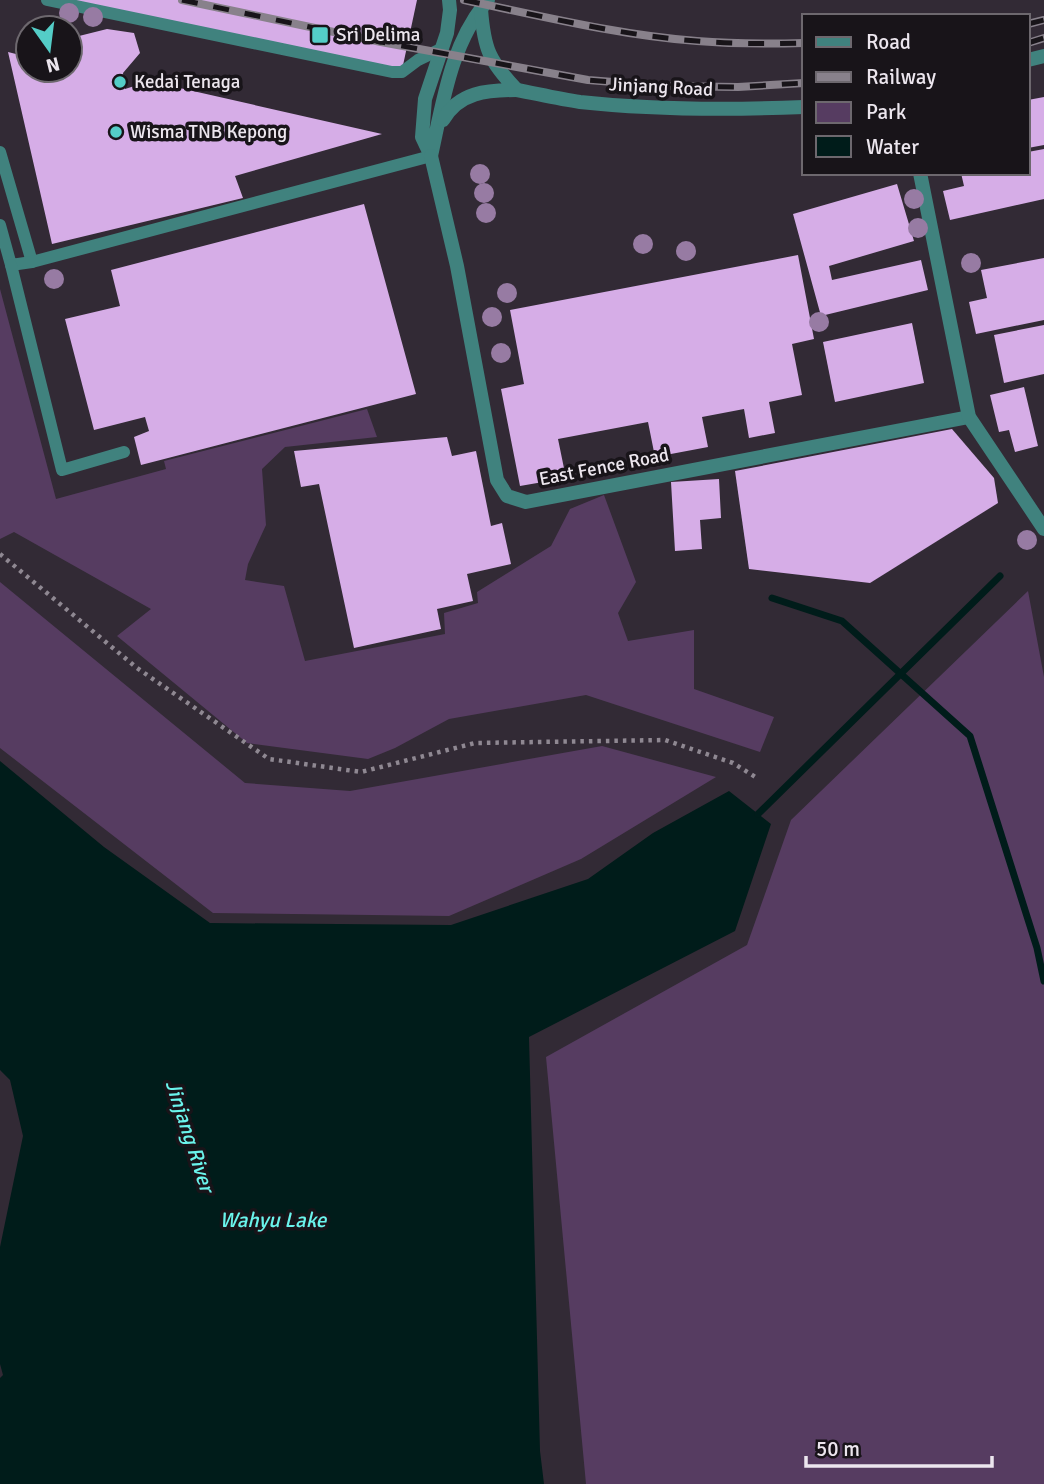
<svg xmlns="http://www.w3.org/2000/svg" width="1044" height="1484" font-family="Signika,sans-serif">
	<rect width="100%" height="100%" fill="#322a35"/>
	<g fill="#563c61">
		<polygon points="0,289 56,499 166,469 164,461 367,409 377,437 285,447 262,469 266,525 248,564 245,580 284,586 305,661 445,634 444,613 478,603 477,592 551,546 570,509 604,495 636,582 618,613 628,641 694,630 694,689 774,717 760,752 586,695 449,719 395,748 368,759 247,743 117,636 151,609 14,532 0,539"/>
		<polygon points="0,582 245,783 350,791 602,746 716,777 581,859 449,916 213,913 0,748"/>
		<polygon points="1028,591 1044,677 1044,1484 586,1484 546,1057 747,945 791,820"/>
	</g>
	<polygon fill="#001c1a" points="0,761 104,847 210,923 451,925 588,879 653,833 729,791 771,824 735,931 529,1037 540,1451 544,1484 0,1484 0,1378 3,1375 0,1364 0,1247 23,1136 10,1080 0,1070"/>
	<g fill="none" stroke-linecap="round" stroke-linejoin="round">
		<g stroke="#001c1a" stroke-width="7">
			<polyline points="772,598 842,621 970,736 1037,948 1044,981"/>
			<polyline points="758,814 1000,576"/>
		</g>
	</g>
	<g fill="#d6ade7">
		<polygon points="68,0 417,0 402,70"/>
		<polygon points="107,29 134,33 140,53 123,73 125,89 160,78 162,84 382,134 235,176 243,198 52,244 8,52 28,57 28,70 70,70 70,44 79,36"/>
		<polygon points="1044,97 1044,145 1028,148 1028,100"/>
		<polygon points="1044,149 1044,199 950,220 943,191 964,186 961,173 1028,173 1028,152"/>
		<polygon points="897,184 914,241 829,266 832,280 921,260 928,290 821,316 793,214"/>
		<polygon points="364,204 416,394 141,465 134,437 149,431 145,417 94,430 65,319 120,306 111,270"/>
		<polygon points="798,255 814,339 792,344 802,395 769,402 775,433 749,438 744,409 702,417 708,447 655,457 648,422 558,439 566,478 520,486 501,389 524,384 510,310"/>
		<polygon points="1044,258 1044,320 976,334 969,302 987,298 981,270"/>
		<polygon points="912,323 924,383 835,402 823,342"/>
		<polygon points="1044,325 1044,374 1004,383 994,335"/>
		<polygon points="1024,387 1038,446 1015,452 1009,430 999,432 990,395"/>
		<polygon points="952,429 994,478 998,503 870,583 749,569 735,471"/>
		<polygon points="447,437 452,456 476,451 491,526 502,523 511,564 467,574 473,601 437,609 441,629 354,648 319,484 301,487 294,451"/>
		<polygon points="719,479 721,518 700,520 702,549 675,551 671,482"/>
	</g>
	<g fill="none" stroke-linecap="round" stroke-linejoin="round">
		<polyline stroke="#8f8892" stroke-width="4.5" stroke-dasharray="3.5 5" stroke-linecap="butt" points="0,554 137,668 269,759 361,772 475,743 665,740 733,763 757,778"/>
		<g stroke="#40827e" stroke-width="12">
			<polyline points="47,0 392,72 402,72 418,60 441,49"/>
			<polyline points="0,152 32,262"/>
			<polyline points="0,225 11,265 32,262 431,156"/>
			<polyline points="11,265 62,470 124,452"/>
		</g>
		<g stroke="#40827e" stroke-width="14">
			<path d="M449,0L450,10L447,33L425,99L422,137L431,156C443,102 451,43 488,0"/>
			<polyline points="1028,60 1044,56"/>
			<path d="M517,90C538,94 559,99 580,102C654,110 730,110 804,107"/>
			<path d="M443,120C459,92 487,90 517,90C489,61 484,49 481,9"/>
			<polyline points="431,156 457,266 497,480 507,496 526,502 969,417"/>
			<polyline points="920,173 969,417 1044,529"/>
		</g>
		<defs>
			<g id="rail">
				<polyline points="182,0 381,42 588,80 664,86 738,87 804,83"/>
				<path d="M464,0C541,16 618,35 697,41C733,44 768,44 804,43"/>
				<polyline points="1028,24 1044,20"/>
				<polyline points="1028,43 1044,38"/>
			</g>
		</defs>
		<use href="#rail" stroke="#88818b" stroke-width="8"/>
		<use href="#rail" stroke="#181419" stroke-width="5" stroke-dasharray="16" stroke-linecap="butt"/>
	</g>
	<g fill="#977ba3">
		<circle cx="69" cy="13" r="10"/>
		<circle cx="93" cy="17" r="10"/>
		<circle cx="480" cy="174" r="10"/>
		<circle cx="484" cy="193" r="10"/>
		<circle cx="914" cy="199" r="10"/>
		<circle cx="486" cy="213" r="10"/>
		<circle cx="918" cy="228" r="10"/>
		<circle cx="643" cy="244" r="10"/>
		<circle cx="686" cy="251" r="10"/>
		<circle cx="971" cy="263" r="10"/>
		<circle cx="54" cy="279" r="10"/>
		<circle cx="507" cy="293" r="10"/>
		<circle cx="492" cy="317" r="10"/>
		<circle cx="819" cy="322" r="10"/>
		<circle cx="501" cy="353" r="10"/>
		<circle cx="1027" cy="540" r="10"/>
	</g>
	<g fill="#54cdc7" stroke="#181419" stroke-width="2.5">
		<rect x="311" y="26" width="18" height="18" rx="3.5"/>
		<circle cx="120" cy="82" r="7"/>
		<circle cx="116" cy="132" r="7"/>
	</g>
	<g text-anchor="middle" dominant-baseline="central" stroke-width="7" stroke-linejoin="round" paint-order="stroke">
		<g font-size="19" fill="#ece6ee" stroke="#181419" text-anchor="start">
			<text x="336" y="35">Sri Delima</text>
			<text x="134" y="82">Kedai Tenaga</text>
			<text x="130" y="132">Wisma TNB Kepong</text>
		</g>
		<g font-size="19" fill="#ece6ee" stroke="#181419">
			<text transform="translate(661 87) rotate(3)">Jinjang Road</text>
			<text transform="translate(604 467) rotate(-11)">East Fence Road</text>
		</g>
		<g font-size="21" font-style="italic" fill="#6af4ec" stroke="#181419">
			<text transform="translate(190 1136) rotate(72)">Jinjang River</text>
			<text x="273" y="1220">Wahyu Lake</text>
		</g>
	</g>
	<rect x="802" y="14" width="228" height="161" fill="#181419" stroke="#6d686e" stroke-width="2"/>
	<rect x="816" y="37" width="35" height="10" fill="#40827e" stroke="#6d686e" stroke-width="2"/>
	<text x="866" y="49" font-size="21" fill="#ece6ee">Road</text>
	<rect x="816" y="72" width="35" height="10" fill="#88818b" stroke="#6d686e" stroke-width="2"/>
	<text x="866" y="84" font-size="21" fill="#ece6ee">Railway</text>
	<rect x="816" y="102" width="35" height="21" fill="#563c61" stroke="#6d686e" stroke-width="2"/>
	<text x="866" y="119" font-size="21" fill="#ece6ee">Park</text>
	<rect x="816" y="136" width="35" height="21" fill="#001c1a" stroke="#6d686e" stroke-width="2"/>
	<text x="866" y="154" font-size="21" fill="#ece6ee">Water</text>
	<g transform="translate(49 49) rotate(166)"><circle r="33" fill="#181419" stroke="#6d686e" stroke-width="2"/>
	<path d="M0-5L12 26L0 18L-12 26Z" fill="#54cdc7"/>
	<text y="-10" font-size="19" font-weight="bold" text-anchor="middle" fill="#ece6ee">N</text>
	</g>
	<path d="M806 1456v10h186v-10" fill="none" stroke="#ece6ee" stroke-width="3.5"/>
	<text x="816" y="1456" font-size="21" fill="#ece6ee" stroke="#181419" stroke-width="5" paint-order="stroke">50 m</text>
</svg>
